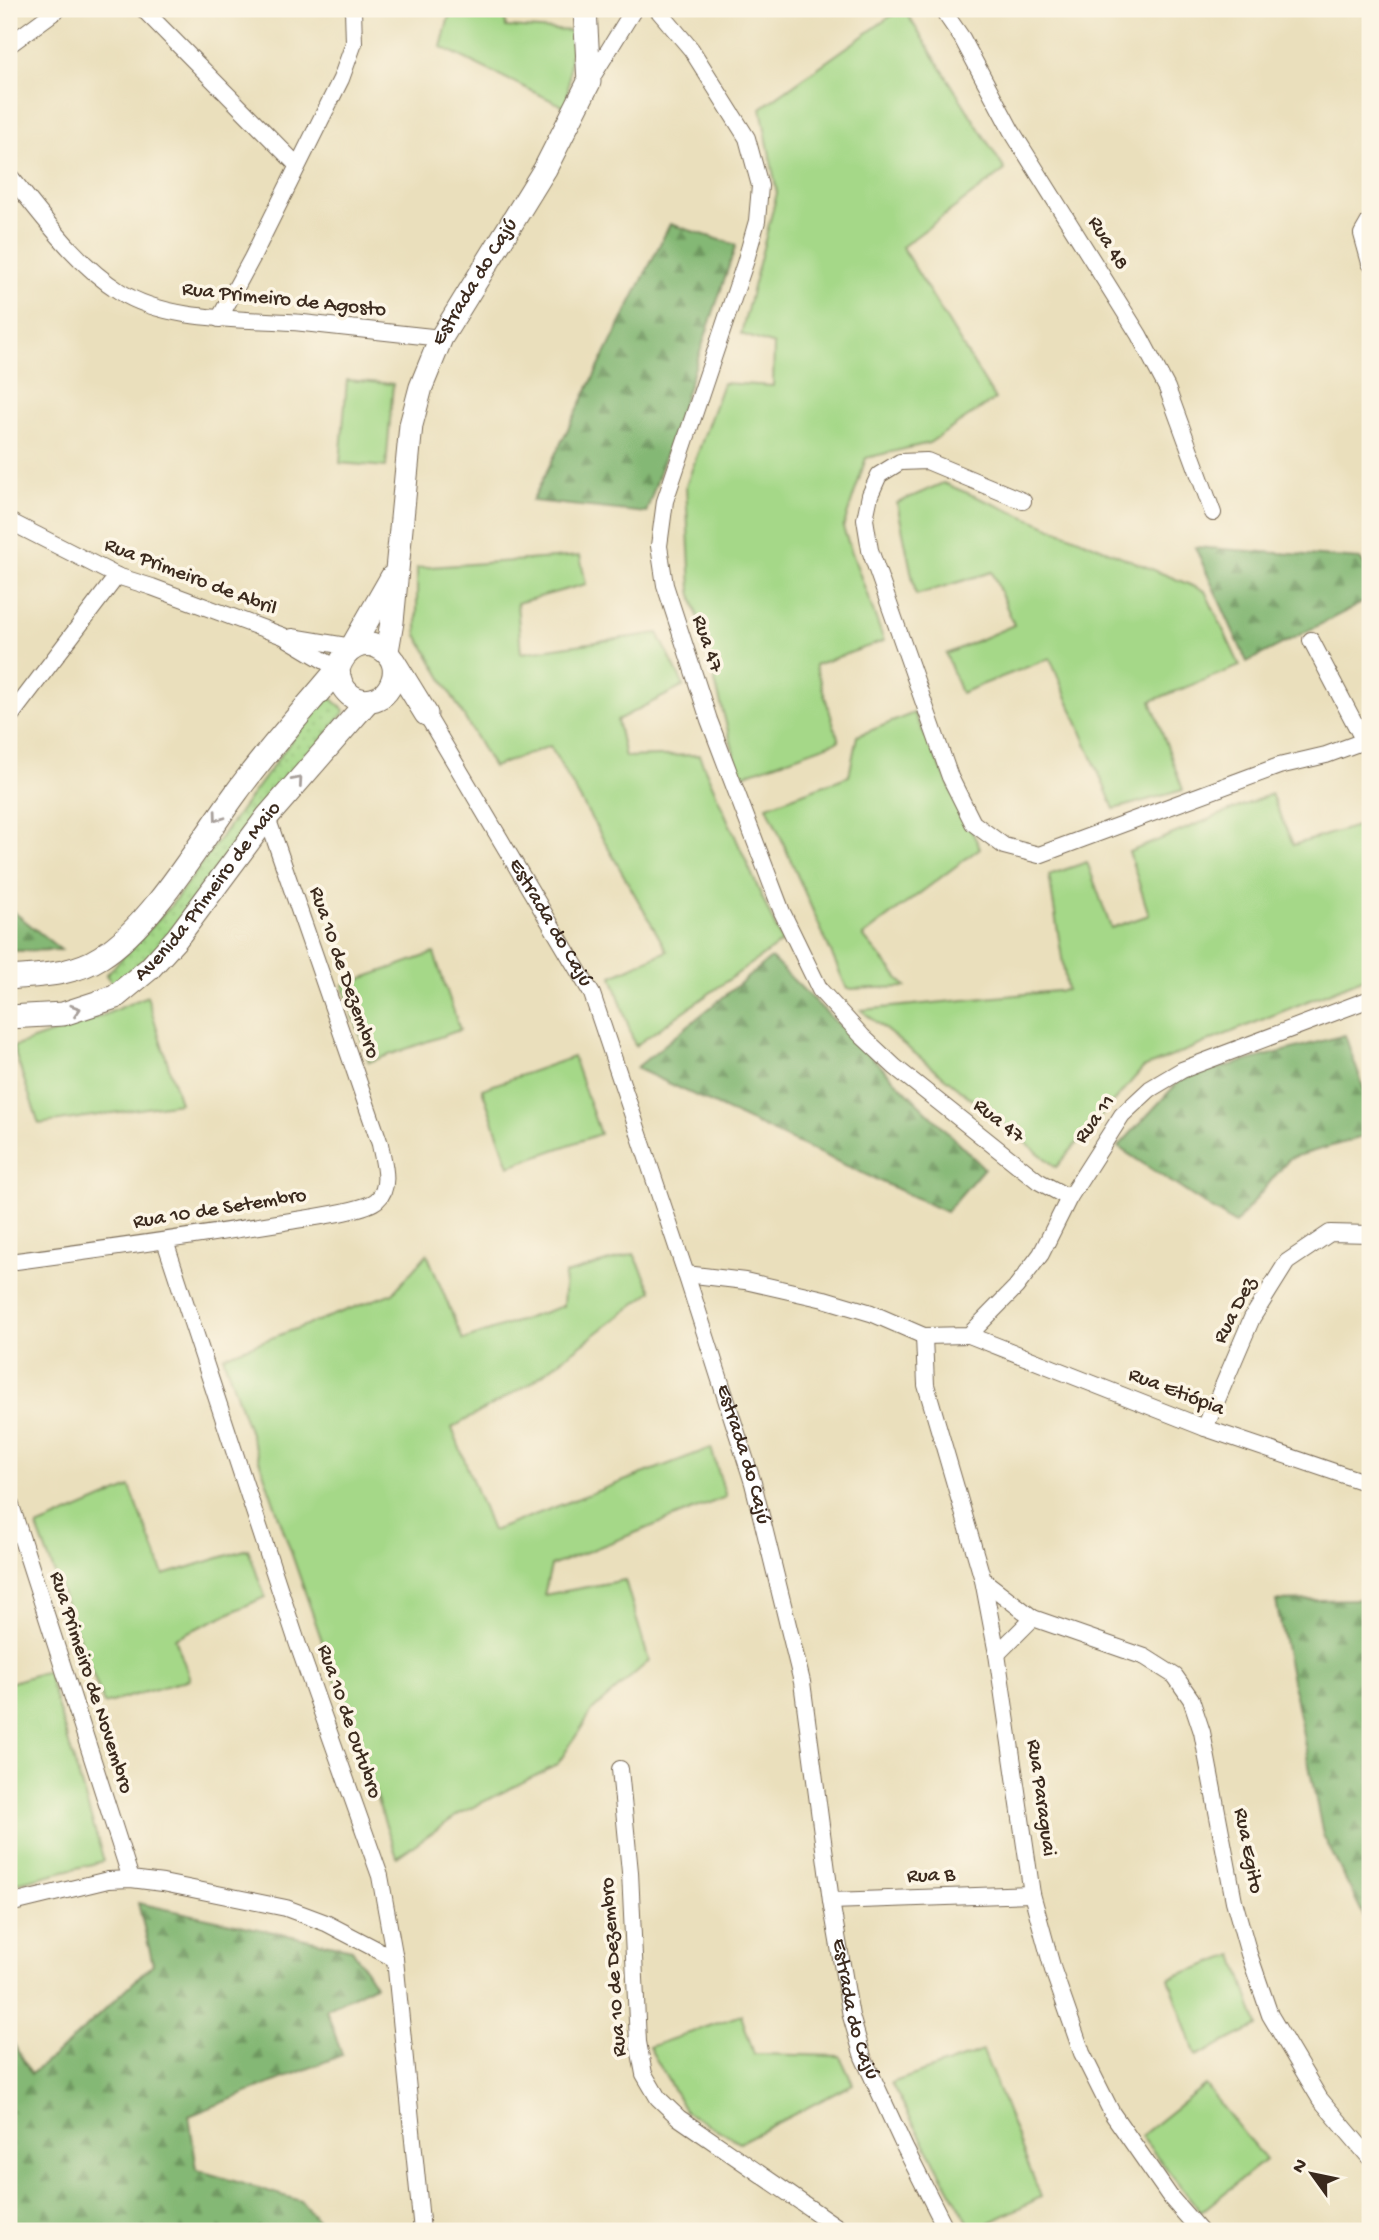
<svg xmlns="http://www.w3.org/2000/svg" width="1379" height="2240" font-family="'Gochi Hand',sans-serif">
	<defs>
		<pattern id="forest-firs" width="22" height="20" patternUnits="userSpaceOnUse" patternTransform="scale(1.75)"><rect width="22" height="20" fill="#84b874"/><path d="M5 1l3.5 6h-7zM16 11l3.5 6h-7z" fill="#6d965f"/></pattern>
		<pattern id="park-dots" width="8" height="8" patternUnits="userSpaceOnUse" patternTransform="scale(1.75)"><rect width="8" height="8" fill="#a5d888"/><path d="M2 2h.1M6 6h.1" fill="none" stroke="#8fba75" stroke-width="1.8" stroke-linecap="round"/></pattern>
	</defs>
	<rect width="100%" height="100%" fill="#fcf5e5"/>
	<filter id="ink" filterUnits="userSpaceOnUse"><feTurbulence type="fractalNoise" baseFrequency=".0143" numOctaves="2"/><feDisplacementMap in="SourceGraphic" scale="14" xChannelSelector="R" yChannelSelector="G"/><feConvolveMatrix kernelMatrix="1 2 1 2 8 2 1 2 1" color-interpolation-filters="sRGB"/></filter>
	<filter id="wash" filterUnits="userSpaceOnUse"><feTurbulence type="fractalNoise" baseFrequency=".00686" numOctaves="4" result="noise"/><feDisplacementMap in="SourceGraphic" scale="28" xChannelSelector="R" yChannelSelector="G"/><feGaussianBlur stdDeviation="1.57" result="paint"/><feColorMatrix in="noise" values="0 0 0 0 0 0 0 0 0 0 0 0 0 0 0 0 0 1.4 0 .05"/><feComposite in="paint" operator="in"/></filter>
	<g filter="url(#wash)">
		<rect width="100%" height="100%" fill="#eadfbc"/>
		<g fill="#a5d888" stroke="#708153" stroke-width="2">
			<polygon points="451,9 504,9 506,27 572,31 567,108 441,47"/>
			<polygon points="901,9 904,9 1005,170 902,247 995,399 929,443 866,458 843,528 884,641 815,665 839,741 740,776 691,591 686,486 723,383 773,386 774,345 741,334 777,193 761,108"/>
			<polygon points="347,380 393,384 386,467 340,463"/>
			<polygon points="943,483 1205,591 1240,666 1151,701 1183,790 1114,809 1050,658 961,693 946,654 1014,625 992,572 916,595 897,503"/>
			<polygon points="580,556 586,584 517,603 521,653 658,633 684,686 617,720 625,757 699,755 782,942 635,1046 612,976 667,951 550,746 493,767 417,635 417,568"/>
			<polygon points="914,713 980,848 863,936 906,987 847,989 767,806 849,776 857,736"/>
			<polygon points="1271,794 1293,845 1370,822 1370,957 1367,977 1143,1068 1056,1167 861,1010 1067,990 1049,875 1087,862 1111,928 1149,915 1129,852"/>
			<polygon points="434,953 460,1030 369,1062 343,985"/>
			<polygon points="147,996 180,1103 39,1124 13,1047 104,1015"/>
			<polygon points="573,1057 600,1134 509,1166 482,1089"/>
			<polygon points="427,1254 463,1340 563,1306 565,1274 634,1254 652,1291 531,1383 452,1428 492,1531 711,1448 726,1497 551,1566 544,1595 625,1580 649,1661 593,1710 557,1765 459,1814 397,1857 223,1356 393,1293"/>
			<polygon points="130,1487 164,1575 248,1549 265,1597 175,1638 190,1679 104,1704 37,1527"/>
			<polygon points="47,1671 104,1861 9,1885 9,1683"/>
			<polygon points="1234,1955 1258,2026 1196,2056 1169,1978"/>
			<polygon points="741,2015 754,2054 840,2056 853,2084 740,2142 686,2112 649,2047"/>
			<polygon points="983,2051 1041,2197 973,2231 891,2083"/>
			<polygon points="1205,2085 1265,2160 1201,2212 1141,2136"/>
		</g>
		<g fill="url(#forest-firs)" stroke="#607149" stroke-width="2">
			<polygon points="670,224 736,245 646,513 532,501"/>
			<polygon points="1195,547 1360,559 1370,573 1370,599 1247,662"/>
			<polygon points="9,908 61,950 9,951"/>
			<polygon points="771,958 984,1168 946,1212 636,1068"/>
			<polygon points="1345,1035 1370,1107 1370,1135 1290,1158 1235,1224 1118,1147 1182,1078"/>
			<polygon points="1360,1599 1370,1723 1370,1928 1323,1835 1276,1601"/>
			<polygon points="138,1903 352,1949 375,1985 326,2009 342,2055 189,2116 197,2170 301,2201 326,2231 9,2231 9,2036 31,2074 67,2045 153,1964"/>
		</g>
		<polygon fill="url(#park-dots)" stroke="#708153" stroke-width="2" points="326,693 345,711 163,947 115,987 106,975 169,908"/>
	</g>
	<g filter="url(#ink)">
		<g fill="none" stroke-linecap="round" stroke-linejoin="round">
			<defs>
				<g id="minor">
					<polyline points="143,9 297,165"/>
					<polyline points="657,9 691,49 747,138 760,186 757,221 745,263 665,501 659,546 665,585 709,720 782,912 820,990 862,1036 895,1067 1038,1181 1069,1198"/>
					<polyline points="942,9 962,38 1011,130 1139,335 1167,388 1213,513"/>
					<polyline points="9,45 58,9"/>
					<polyline points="589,82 634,9"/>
					<path d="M9,175C42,215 75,263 119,291C168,323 247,318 303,323C349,328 395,333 441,338"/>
					<polyline points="1370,220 1362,234 1370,263"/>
					<polyline points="219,319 252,258 341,79 354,43 353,9"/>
					<polyline points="1023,501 927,461 900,462 879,475 870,495 865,519 870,550 950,777 973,823 1004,846 1039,855 1279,766 1326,755 1364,741 1370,749"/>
					<polyline points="9,521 117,576 152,587 283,636 338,669"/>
					<polyline points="292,637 352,647"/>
					<polyline points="1311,640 1364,741"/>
					<path id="s1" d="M426,714L592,994L686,1274L753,1483L802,1682L831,1901L851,2016L863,2057L905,2148L947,2231"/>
					<polyline points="9,718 117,576"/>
					<polyline points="165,1241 297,1642 380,1876 395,1959 422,2231"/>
					<path d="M9,1262C101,1250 192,1237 284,1222C304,1218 363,1212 377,1200C392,1187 383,1161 380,1144L267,817"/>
					<polyline points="686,1274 745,1281 824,1299 871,1313 924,1336 969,1335 1016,1287 1041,1254 1069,1198 1122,1115 1150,1089 1182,1070 1370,999"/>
					<polyline points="969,1335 1205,1428 1370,1484"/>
					<polyline points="924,1336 926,1385 983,1580 997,1654 1032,1894 1053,1970 1082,2053 1112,2113 1171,2198 1200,2231"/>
					<polyline points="1205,1428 1252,1318 1287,1262 1330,1233 1370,1234"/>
					<polyline points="9,1499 131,1879"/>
					<polyline points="983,1580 1033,1618 1145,1657 1175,1676 1191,1699 1202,1732 1234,1901 1249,1954 1270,2015 1320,2099 1370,2158"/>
					<polyline points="997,1654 1033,1618"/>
					<polyline points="620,1769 630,1872 638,2042 644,2074 658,2098 679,2118 843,2231"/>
					<polyline points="831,1901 1032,1894"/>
					<polyline points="9,1904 108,1880 131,1879 163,1883 286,1908 326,1923 395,1959"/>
				</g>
				<g id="secondary">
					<polyline points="352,647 392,577"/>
					<path id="s2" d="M387,651L392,622L411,425L421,387L441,338L545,169L589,82L585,9"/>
					<polyline points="394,662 426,714"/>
					<path d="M9,978C41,975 73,975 101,957C152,925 200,842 236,793C267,750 304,710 338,669C354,622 412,651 389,688C386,693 383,696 378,698C355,708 339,689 338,669"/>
					<path id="s3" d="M9,1017L63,1014L115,997L149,969L177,938L267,817L368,701"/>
				</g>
			</defs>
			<use href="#minor" stroke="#786955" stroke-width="18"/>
			<use href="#secondary" stroke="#786955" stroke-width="25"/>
			<use href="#minor" stroke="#fff" stroke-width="16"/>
			<use href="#secondary" stroke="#fff" stroke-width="23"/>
		</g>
		<defs><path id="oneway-chevron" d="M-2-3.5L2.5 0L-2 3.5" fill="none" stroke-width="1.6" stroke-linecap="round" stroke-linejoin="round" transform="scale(1.75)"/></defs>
		<g stroke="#a79f9a">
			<use href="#oneway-chevron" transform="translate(298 781) rotate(-49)"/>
			<use href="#oneway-chevron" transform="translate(218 817) rotate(126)"/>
			<use href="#oneway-chevron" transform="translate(76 1010) rotate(-18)"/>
		</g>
	</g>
	<g text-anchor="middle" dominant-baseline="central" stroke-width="7" stroke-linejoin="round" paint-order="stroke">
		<g font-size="21" fill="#3b2a1e" stroke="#fcf5e5">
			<text transform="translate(1107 244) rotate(58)">Rua 48</text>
			<text stroke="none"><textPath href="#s2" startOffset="385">Estrada do Cajú</textPath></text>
			<text transform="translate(284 301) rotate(6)">Rua Primeiro de Agosto</text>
			<text transform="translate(190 578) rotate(21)">Rua Primeiro de Abril</text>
			<text transform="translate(706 644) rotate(71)">Rua 47</text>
			<text stroke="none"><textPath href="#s3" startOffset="250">Avenida Primeiro de Maio</textPath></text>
			<text stroke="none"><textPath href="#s1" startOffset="243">Estrada do Cajú</textPath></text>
			<text transform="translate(343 973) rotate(71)">Rua 10 de Dezembro</text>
			<text transform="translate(1096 1120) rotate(-54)">Rua 11</text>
			<text transform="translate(998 1122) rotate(38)">Rua 47</text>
			<text transform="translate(220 1210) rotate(-9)">Rua 10 de Setembro</text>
			<text transform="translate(1236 1311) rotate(-63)">Rua Dez</text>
			<text transform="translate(1176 1393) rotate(21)">Rua Etiópia</text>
			<text stroke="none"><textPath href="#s1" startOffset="810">Estrada do Cajú</textPath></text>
			<text transform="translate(90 1683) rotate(72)">Rua Primeiro de Novembro</text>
			<text transform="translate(348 1722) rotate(71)">Rua 10 de Outubro</text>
			<text transform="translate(1040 1798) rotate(82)">Rua Paraguai</text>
			<text transform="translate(1247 1851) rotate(79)">Rua Egito</text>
			<text transform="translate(931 1877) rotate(-2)">Rua B</text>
			<text transform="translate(615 1967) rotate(-94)">Rua 10 de Dezembro</text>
			<text stroke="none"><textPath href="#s1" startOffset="1377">Estrada do Cajú</textPath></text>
		</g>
	</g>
	<rect width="1379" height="2240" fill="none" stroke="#fcf5e5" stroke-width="35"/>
	<g transform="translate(1312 2174) rotate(303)" stroke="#fcf5e5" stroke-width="5" paint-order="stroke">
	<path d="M0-5L12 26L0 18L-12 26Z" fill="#3b2a1e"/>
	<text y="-10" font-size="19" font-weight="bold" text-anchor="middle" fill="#3b2a1e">N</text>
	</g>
</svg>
